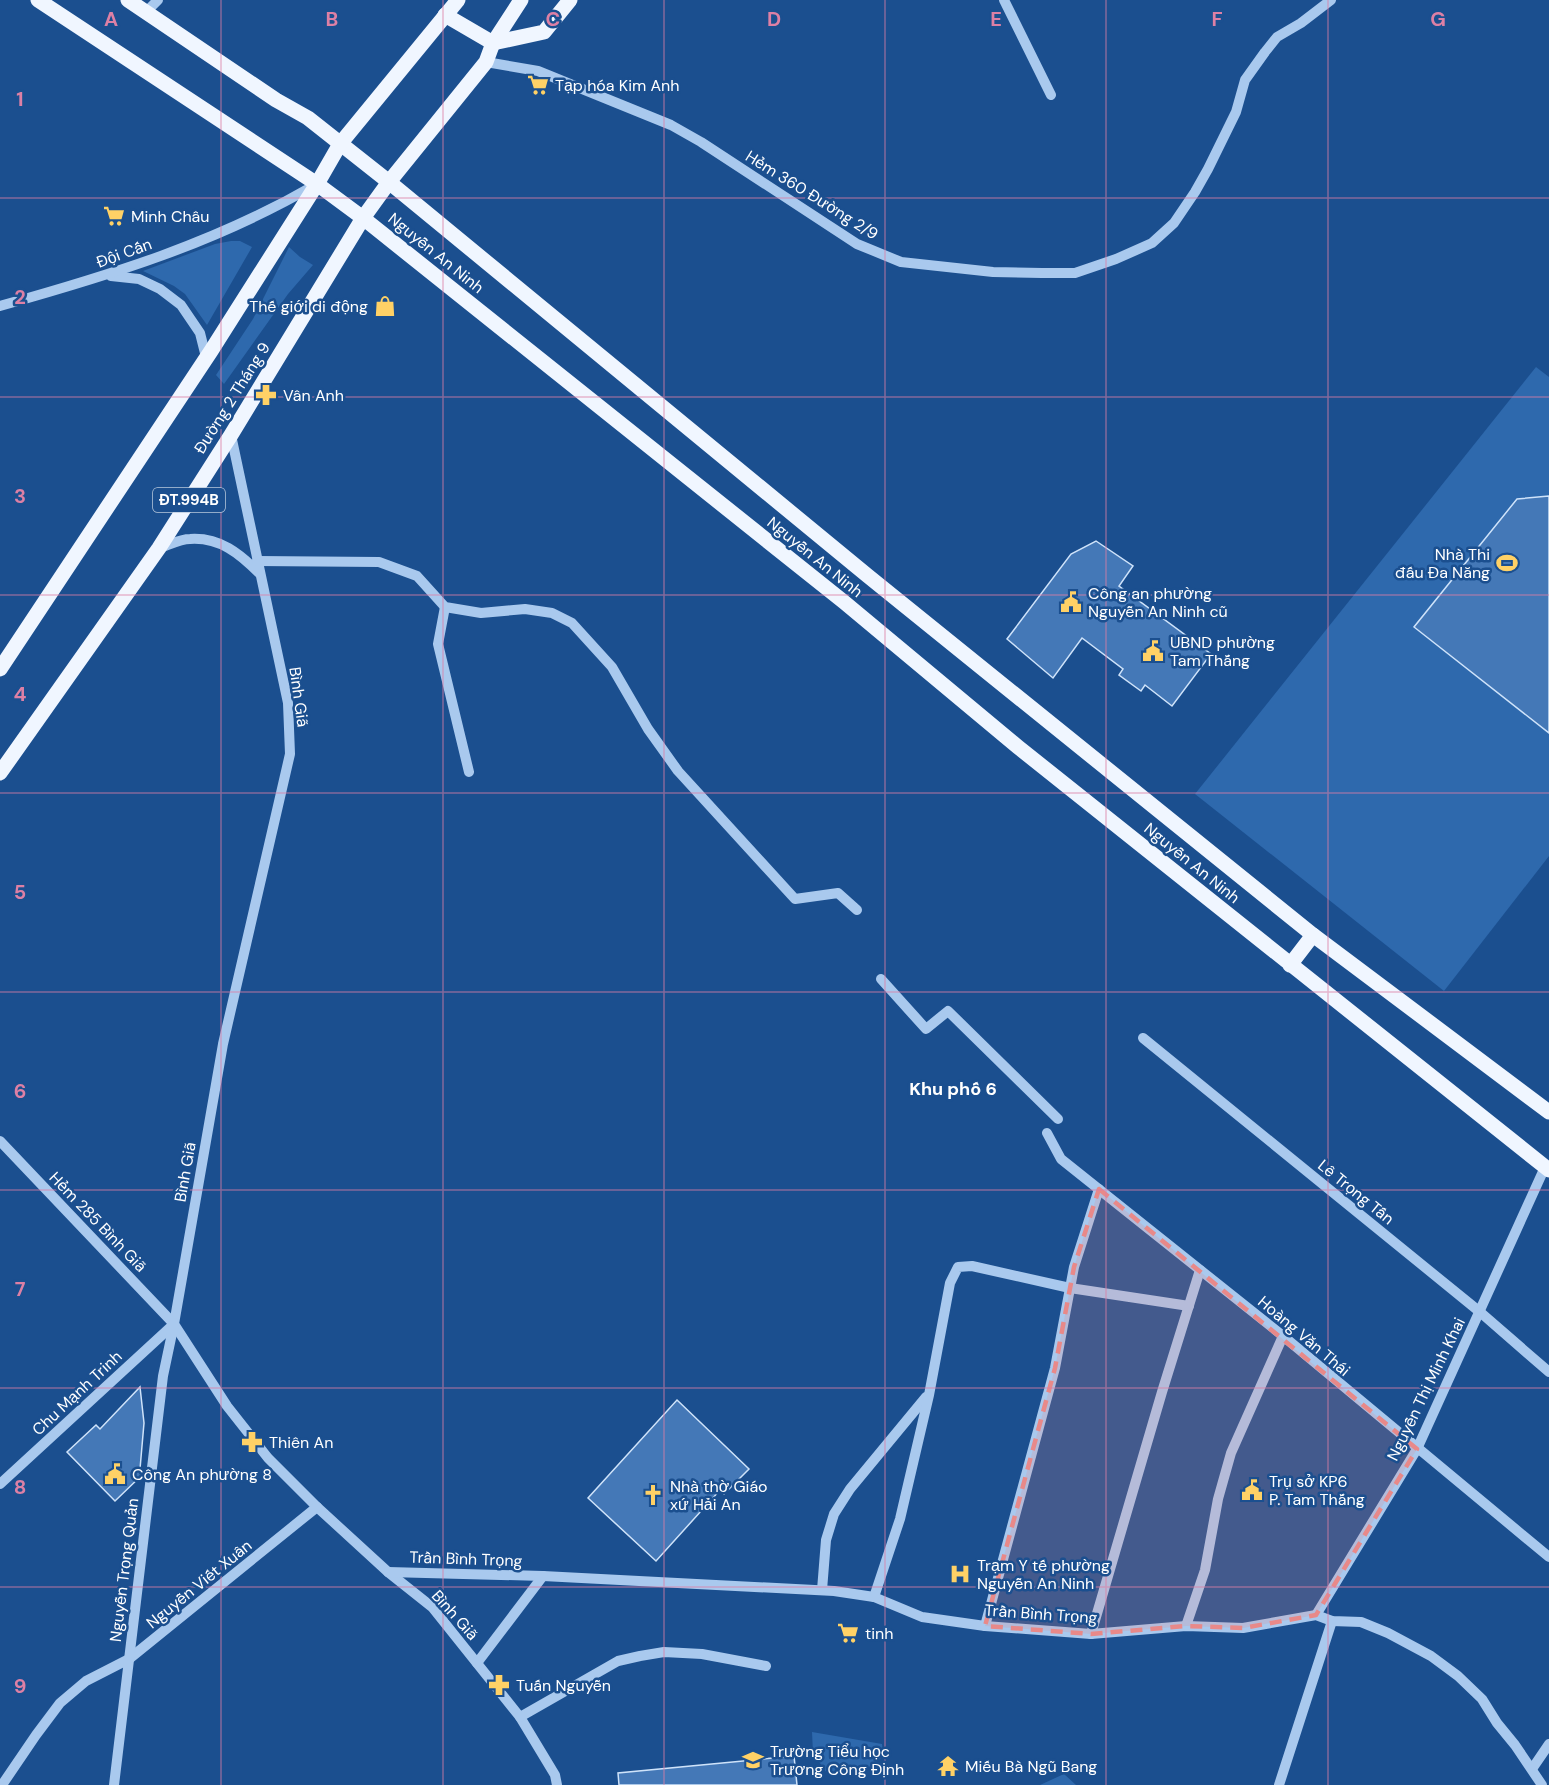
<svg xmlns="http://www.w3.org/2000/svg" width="1549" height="1785" font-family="'DM Sans',sans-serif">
	<rect width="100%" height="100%" fill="#1b4f8f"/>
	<g fill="#2e69ad">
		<polygon points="231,241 240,241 252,247 207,325 185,294 174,286 143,271 215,244"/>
		<polygon points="289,247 300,257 313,265 288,294 224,384 216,375 253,319"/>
		<polygon points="1536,367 1549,377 1549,856 1444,991 1195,794"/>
		<path d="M812,1732L882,1744L883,1755C872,1772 849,1771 829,1776L813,1753Z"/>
		<polygon points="1064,1774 1076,1785 1040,1785"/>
	</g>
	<g fill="#4478b7" stroke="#cfe3fa" stroke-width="1.5">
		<polygon points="1549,496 1549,733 1414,627 1517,499"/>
		<polygon points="1096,541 1133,566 1119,586 1211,654 1172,706 1145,685 1141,691 1119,675 1123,669 1082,638 1053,678 1007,639 1071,554"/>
		<polygon points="140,1387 144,1423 140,1469 144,1473 115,1501 67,1452 96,1425 100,1429"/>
		<polygon points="677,1400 749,1469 724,1494 720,1490 656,1561 588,1498"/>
		<polygon points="794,1756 797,1785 619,1785 618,1773"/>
	</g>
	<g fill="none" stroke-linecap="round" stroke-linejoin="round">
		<g stroke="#a9c9ee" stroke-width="10">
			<polyline points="1004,0 1051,95"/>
			<polyline points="146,12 158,0"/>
			<polyline points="486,62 538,71 671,125 701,142 857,244 901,262 993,272 1042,273 1075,273 1116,259 1152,243 1174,223 1195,192 1208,169 1236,112 1245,80 1265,52 1277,37 1301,23 1331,0"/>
			<polyline points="111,276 139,279 160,289 181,305 200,333 206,357"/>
			<path d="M0,306C111,275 215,243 315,185"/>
			<polyline points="231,435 288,703 290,754 223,1044 174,1324 227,1406 268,1458 317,1507 388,1572 432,1607 520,1717 555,1775 557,1785"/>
			<path d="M159,548C169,545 180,539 190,539C220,537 240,554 259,573"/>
			<polyline points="257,561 379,562 417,576 445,607 481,613 525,609 552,613 572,623 612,667 648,729 678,771 795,899 838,893 857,910"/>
			<polyline points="445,607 438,644 469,772"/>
			<polyline points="881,979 926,1029 948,1011 1058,1119"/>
			<polyline points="1143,1038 1480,1312 1549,1372"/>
			<polyline points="1047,1133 1061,1159 1283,1336 1549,1557"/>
			<polyline points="0,1141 174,1324"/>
			<polyline points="0,1484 174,1324"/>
			<polyline points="388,1572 543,1576 834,1591 874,1597 922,1617 985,1626 1091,1634 1186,1626 1243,1628 1316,1615 1332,1621 1361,1622 1388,1633 1431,1656 1458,1676 1482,1699 1497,1723 1515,1745 1542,1785"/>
			<polyline points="822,1590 826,1540 834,1514 850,1489 926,1397"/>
			<polyline points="874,1597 900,1519 929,1395 950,1283 958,1267 972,1266 1070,1288 1189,1306"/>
			<polyline points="1316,1615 1417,1449 1545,1167"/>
			<polyline points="985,1626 1055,1368 1074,1267 1099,1189"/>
			<polyline points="1186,1626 1205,1570 1218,1499 1231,1453 1283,1336"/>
			<polyline points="1091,1634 1162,1392 1200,1270"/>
			<polyline points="477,1663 543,1576"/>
			<polyline points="520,1717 618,1661 640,1656 664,1652 702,1654 766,1666"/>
			<polyline points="1532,1769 1549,1744"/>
			<polyline points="2,1785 36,1735 60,1703 86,1681 129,1659 317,1507"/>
			<polyline points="114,1785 163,1376 174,1324"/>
			<polyline points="1279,1785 1332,1621"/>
		</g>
		<g stroke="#f0f6ff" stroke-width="15">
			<polyline points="38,0 317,184 363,218 844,602 1018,747 1549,1170"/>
			<polyline points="128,0 276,100 308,118 389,182 868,576 1313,935 1549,1112"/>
			<polyline points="445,15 493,43"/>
			<polyline points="493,43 544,32 570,0"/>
			<polyline points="0,669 211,351 317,184 340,144 458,0"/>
			<polyline points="0,773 159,548 231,435 363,218 389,182 486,62 493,43 521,0"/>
			<polyline points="1290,965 1313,935"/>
		</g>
	</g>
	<path fill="#e88989" fill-opacity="0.2" stroke="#e88989" stroke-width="4.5" stroke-dasharray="12 8" stroke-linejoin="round" d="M1099,1189L1417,1449L1316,1615L1243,1628L1186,1626L1091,1634L985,1626L1055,1368L1074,1267Z"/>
	<path fill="none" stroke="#dd80a5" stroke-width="1.5" stroke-opacity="0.55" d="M221,0V1785M443,0V1785M664,0V1785M885,0V1785M1106,0V1785M1328,0V1785M0,198H1549M0,397H1549M0,595H1549M0,793H1549M0,992H1549M0,1190H1549M0,1388H1549M0,1587H1549"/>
	<defs>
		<symbol id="supermarket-bare" viewBox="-9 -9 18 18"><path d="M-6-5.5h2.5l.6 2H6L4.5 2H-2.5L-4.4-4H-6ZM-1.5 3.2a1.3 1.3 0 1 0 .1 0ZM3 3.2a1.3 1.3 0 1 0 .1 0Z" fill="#ffd166" stroke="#1b4f8f" stroke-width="2.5" paint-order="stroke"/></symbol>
		<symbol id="shop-bare" viewBox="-9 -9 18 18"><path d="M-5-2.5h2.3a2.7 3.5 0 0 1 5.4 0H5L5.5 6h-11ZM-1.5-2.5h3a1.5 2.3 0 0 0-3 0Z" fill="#ffd166" stroke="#1b4f8f" stroke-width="2.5" paint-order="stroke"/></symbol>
		<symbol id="pharmacy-bare" viewBox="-9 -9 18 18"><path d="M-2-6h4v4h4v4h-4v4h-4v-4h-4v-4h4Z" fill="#ffd166" stroke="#1b4f8f" stroke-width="2.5" paint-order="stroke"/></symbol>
		<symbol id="stadium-bare" viewBox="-9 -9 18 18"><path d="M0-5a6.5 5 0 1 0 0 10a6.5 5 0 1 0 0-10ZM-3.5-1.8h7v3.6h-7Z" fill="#ffd166" stroke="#1b4f8f" stroke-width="2.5" paint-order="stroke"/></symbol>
		<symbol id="civic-bare" viewBox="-9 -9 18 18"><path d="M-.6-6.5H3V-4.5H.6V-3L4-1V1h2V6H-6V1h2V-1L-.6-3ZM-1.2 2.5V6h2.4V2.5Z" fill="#ffd166" stroke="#1b4f8f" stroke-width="2.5" paint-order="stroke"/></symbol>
		<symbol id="church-bare" viewBox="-9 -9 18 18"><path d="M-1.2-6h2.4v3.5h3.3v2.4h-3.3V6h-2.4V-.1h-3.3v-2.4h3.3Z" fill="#ffd166" stroke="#1b4f8f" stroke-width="2.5" paint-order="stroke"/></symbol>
		<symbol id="hospital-bare" viewBox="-9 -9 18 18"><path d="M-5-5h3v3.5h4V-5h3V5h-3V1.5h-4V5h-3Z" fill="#ffd166" stroke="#1b4f8f" stroke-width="2.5" paint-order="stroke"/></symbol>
		<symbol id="school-bare" viewBox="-9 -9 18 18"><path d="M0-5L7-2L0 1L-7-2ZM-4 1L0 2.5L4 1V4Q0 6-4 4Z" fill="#ffd166" stroke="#1b4f8f" stroke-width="2.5" paint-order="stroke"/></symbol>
		<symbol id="temple-bare" viewBox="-9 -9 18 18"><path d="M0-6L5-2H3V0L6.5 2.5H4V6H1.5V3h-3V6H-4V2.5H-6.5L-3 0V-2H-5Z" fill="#ffd166" stroke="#1b4f8f" stroke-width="2.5" paint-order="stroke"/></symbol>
	</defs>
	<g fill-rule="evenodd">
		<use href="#supermarket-bare" x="523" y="70" width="30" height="30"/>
		<use href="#supermarket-bare" x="99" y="201" width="30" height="30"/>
		<use href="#shop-bare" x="370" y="291" width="30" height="30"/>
		<use href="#pharmacy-bare" x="251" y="380" width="30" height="30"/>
		<use href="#stadium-bare" x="1492" y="548" width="30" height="30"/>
		<use href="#civic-bare" x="1056" y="587" width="30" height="30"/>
		<use href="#civic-bare" x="1138" y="636" width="30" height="30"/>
		<use href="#pharmacy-bare" x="237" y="1427" width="30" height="30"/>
		<use href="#civic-bare" x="100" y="1459" width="30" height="30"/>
		<use href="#civic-bare" x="1237" y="1475" width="30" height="30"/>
		<use href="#church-bare" x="638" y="1480" width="30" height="30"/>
		<use href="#hospital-bare" x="945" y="1559" width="30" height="30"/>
		<use href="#supermarket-bare" x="833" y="1618" width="30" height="30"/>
		<use href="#pharmacy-bare" x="484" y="1670" width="30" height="30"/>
		<use href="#school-bare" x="738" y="1745" width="30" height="30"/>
		<use href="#temple-bare" x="933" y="1751" width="30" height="30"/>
	</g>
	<g text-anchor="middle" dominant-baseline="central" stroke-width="5" stroke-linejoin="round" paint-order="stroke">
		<rect fill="#1b4f8f" stroke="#bbcadd" stroke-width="1.5" x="153" y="488" width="72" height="24" rx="4.5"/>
		<g font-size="15" font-weight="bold" fill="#fff">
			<text x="189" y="500">ĐT.994B</text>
		</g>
		<g font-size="16" fill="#fff" stroke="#1b4f8f" text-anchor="start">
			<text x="555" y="85">Tạp hóa Kim Anh</text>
			<text x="131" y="216">Minh Châu</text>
			<text x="368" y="306" text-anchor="end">Thế giới di động</text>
			<text x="283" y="395">Vân Anh</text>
			<text x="1490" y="554" text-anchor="end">Nhà Thi<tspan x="1490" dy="18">đấu Đa Năng</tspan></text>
			<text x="1088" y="593">Công an phường<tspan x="1088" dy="18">Nguyễn An Ninh cũ</tspan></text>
			<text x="1170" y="642">UBND phường<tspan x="1170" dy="18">Tam Thắng</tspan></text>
			<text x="269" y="1442">Thiên An</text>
			<text x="132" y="1474">Công An phường 8</text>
			<text x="1269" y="1481">Trụ sở KP6<tspan x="1269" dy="18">P. Tam Thắng</tspan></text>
			<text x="670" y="1486">Nhà thờ Giáo<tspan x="670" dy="18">xứ Hải An</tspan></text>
			<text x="977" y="1565">Trạm Y tế phường<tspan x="977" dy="18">Nguyễn An Ninh</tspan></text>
			<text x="865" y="1633">tinh</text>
			<text x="516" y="1685">Tuấn Nguyễn</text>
			<text x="770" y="1751">Trường Tiểu học<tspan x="770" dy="18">Trương Công Định</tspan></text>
			<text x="965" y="1766">Miếu Bà Ngũ Bang</text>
		</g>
		<g font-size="16" fill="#fff" stroke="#1b4f8f">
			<text transform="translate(812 195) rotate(32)">Hẻm 360 Đường 2/9</text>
			<text transform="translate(124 253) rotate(-20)">Đội Cấn</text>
			<text transform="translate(436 253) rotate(39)">Nguyễn An Ninh</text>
			<text transform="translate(232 398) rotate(-58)">Đường 2 Tháng 9</text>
			<text transform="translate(815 557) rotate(39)">Nguyễn An Ninh</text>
			<text transform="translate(299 697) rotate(82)">Bình Giã</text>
			<text transform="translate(1192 863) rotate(39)">Nguyễn An Ninh</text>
			<text transform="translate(185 1172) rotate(-80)">Bình Giã</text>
			<text transform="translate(1356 1192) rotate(39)">Lê Trọng Tấn</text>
			<text transform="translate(98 1222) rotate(46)">Hẻm 285 Bình Giã</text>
			<text transform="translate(1304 1336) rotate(40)">Hoàng Văn Thái</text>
			<text transform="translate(1426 1389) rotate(-64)">Nguyễn Thị Minh Khai</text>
			<text transform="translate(77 1393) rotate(-43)">Chu Mạnh Trinh</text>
			<text transform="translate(466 1559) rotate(2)">Trần Bình Trọng</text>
			<text transform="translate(124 1570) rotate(-83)">Nguyễn Trọng Quản</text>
			<text transform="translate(199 1584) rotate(-39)">Nguyễn Viết Xuân</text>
			<text transform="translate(1041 1614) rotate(4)">Trần Bình Trọng</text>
			<text transform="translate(455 1615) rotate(48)">Bình Giã</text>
		</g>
		<g font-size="18" font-weight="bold" fill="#fff" stroke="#1b4f8f">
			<text x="953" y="1089">Khu phố 6</text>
		</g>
	</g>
	<g font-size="20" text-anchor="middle" font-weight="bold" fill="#dd80a5" stroke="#1b4f8f" stroke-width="5" stroke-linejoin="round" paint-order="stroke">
		<text x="111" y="26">A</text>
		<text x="332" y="26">B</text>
		<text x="553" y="26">C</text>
		<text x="774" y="26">D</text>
		<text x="996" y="26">E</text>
		<text x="1217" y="26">F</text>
		<text x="1438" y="26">G</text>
		<text x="20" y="106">1</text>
		<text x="20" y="304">2</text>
		<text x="20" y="503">3</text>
		<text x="20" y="701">4</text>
		<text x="20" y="899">5</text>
		<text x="20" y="1098">6</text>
		<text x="20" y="1296">7</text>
		<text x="20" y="1494">8</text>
		<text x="20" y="1693">9</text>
	</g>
</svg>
